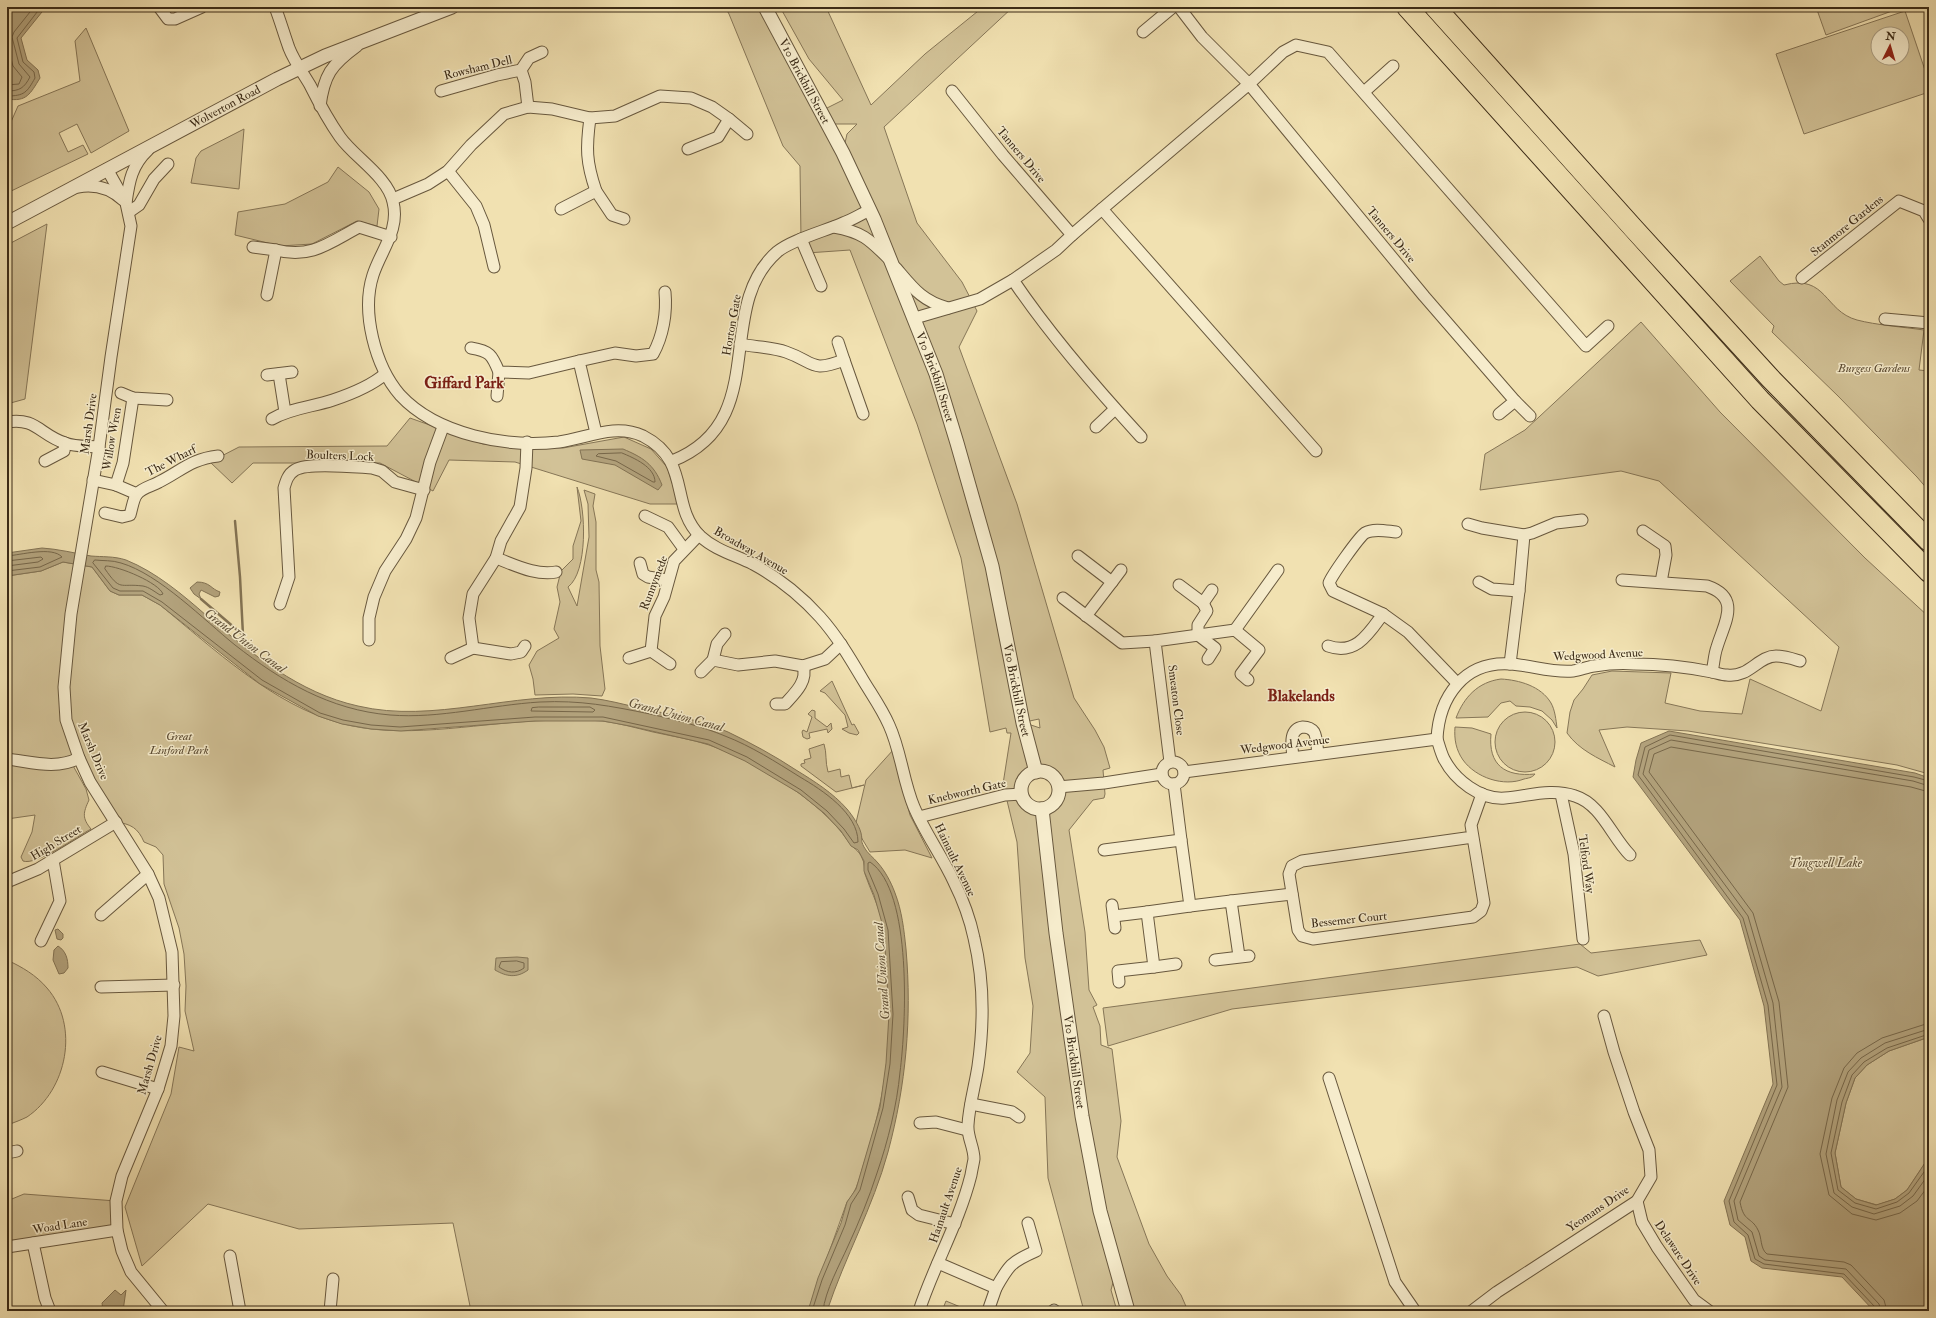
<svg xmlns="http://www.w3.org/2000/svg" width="1936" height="1318" font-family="'IM FELL Double Pica',serif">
	<rect width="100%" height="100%" fill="#f1e1b1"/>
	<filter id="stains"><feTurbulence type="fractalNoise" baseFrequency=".005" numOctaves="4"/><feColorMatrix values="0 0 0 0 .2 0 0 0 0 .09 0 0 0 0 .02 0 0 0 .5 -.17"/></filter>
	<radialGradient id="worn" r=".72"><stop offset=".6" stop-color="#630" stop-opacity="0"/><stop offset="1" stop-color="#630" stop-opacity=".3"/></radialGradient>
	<g fill="#d2c297" stroke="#867657" fill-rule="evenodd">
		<path d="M725,7H765L821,111L843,100L809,59L780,7H826L871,105L925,54L983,7H1013L884,127L917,223L962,282L977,311L959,347L1017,504L1074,698L1095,730L1104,747L1110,768L1103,770L1105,794L1104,798L1093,800L1069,830L1085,932L1089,990L1097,1005L1093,1007L1100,1026L1101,1045L1112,1049L1121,1121L1117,1157L1149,1244L1167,1276L1181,1295L1188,1311H1128L1116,1271L1111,1290L1117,1311H1084L1048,1178L1045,1097L1017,1072L1030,1053L1033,1006L1025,958L1017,842L1003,784L1011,733H1007L1006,728L990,732L961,558L917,424L850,250L807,253L801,239L800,166L783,146L729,14ZM828,124H857L847,134L843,152ZM1039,719L1040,728L1025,723V722ZM1041,772C1082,781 1041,831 1023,799C1015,784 1028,774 1041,772Z"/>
		<polygon points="1816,7 1903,7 1826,35"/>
		<path d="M1905,11L1929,82V92L1804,134L1776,54ZM1878,34H1902V58H1878Z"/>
		<polygon points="86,28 129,131 91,153 77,124 59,133 68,152 83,145 88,154 7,193 7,131 18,106 80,81 75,41"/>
		<polygon points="244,129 239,189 191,183 196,158 201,151"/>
		<polygon points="338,167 369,192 379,209 377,226 357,221 312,244 280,246 235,235 238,212 285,204 328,182"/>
		<polygon points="47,224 25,399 7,404 7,245"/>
		<path d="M1760,256L1779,281L1784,285C1827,274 1824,311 1857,320C1876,325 1903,327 1924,330L1919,370L1929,371V491L1917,477L1838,396L1772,332L1774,326L1730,281Z"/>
		<path d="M1641,322L1720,412L1865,558L1929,617V774L1897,765L1688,731L1627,727L1599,730L1615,767C1598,758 1579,750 1567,733L1570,712L1574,700L1583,689L1592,675L1612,671L1671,673L1665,703L1700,711L1742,714L1750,679L1821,711L1839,647L1659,481L1621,471L1480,490L1485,454L1525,430Z"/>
		<polygon points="410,418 483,444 563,448 624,437 651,449 667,467 679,504 650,504 515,462 449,460 433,491 380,463 253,463 232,483 210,462 239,447 387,446"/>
		<path d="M577,487C586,509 588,572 568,587L577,606L589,537L588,504L584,490L595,494L593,506L596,522V570L599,582L600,646L605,689L602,696L573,694L535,695L533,679L529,665L537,651L559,638L554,629L560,602L557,587L561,571L573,559V546L581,521Z"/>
		<path d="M63,562L92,567L110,591L119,595H142L160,605C213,648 273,705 340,723C400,740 472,724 534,721C556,720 580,719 602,721C619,723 636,728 653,732C671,736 691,739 709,745C754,760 821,801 848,841C852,848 859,850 862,858C865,863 864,869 865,874C870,889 877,902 881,917C888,944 887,975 888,1003C892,1056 881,1109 865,1160C860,1175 858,1190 847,1202L808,1311H471L453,1223L299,1229L208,1204L142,1266L125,1207L171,1094L179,1047L194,1051L185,1011L186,986L184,954L179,928L164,884L163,855L156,847L144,842C138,828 131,824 116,822L79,758L71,762L86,789L89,800C83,813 82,818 91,829C78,836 36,866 23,861L21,857L32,832L35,815L7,819V576L41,571Z"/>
		<path d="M1501,679C1519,680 1541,686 1551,703C1555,710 1556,720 1557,728L1552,720L1542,711L1530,707L1516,706L1510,701L1501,703L1488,717L1456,718C1464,697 1478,682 1501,679Z"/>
		<polygon points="832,681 852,725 854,724 859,733 857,735 849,733 842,729 848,727 845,715 825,693 820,691"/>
		<polygon points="812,710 815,711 815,718 827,727 831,723 832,729 828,733 827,729 809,733 810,738 807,739 803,737 802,732 803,730 807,732 812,717 808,714"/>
		<circle cx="1525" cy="742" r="30"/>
		<path d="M1455,727L1472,728L1491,734C1488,765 1505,777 1535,774C1532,778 1528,778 1524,779C1504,787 1476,778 1463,760C1456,750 1454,739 1455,727Z"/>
		<path d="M824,744C827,753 825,762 828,772L840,769L841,777L849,775L852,788L864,785L836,792L801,766V764L805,763L804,760L811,758L809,749Z"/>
		<polygon points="894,749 897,768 910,815 932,858 905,850 870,852 855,827 866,780"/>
		<polygon points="1700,940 1707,955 1598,976 1577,967 1232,1009 1108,1046 1103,1008 1580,944 1591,953"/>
		<path d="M7,960C22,967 36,975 47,988C80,1026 67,1090 27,1117C21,1120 13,1123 7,1125Z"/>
		<polygon points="1929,1037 1929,1157 1907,1190 1895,1199 1877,1205 1856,1199 1841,1187 1835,1153 1846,1103 1855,1078 1867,1065 1889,1051"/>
		<polygon points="24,1194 116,1201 117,1230 7,1249 7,1201"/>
		<polygon points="946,1301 970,1311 942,1311"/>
	</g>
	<g fill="#b3a37d" stroke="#837354">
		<path d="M7,7H46L21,38L27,60L38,70L40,78C30,94 27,102 7,99Z"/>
		<path d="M623,449C642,457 654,464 662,485L658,490L615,465L582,459L580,450Z"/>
		<path d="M42,548C58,549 74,553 91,556C102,557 114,556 126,560C156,572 183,595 207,616C252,654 299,693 358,706C434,724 513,691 591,698C607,700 623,704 639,708C669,714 700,720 728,732C751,743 775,756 796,770C814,781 833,793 847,809C852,815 859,825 861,833C863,842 860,839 864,847C867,853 873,857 878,863C885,871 891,882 895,893C902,911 904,930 906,949C912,1018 906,1085 888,1152C873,1207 845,1257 827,1311H808L818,1278L841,1223L847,1202L856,1189L880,1107L886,1063L889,1014L884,930L874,895L864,871V861L858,850L851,846L841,831L824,813L799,793L745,761L708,744L630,726L603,721H535L401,731L371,729L342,724L318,716L260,684L160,605L142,595H119L110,591L92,567L63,562L41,571L7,576V553Z"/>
		<path d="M197,582C210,582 211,589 220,592L219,596L215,597L201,590L199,594L201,599L194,594L190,588Z"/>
		<polygon points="1669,731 1915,773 1929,778 1929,1037 1889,1051 1867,1065 1855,1078 1846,1103 1835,1153 1841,1187 1856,1199 1876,1205 1895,1199 1907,1190 1929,1157 1929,1311 1874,1311 1842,1277 1762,1268 1751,1261 1745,1237 1730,1225 1724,1201 1773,1084 1764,1006 1740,920 1633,777 1636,760 1641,743"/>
		<polygon points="58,929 63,934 63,938 61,940 57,939 55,930"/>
		<path d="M58,946C66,951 68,959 68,968L64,973L59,974L53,960L54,950Z"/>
		<path d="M517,957L528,958V970C517,978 507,977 495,970L496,958Z"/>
		<polygon points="115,1290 121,1295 126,1290 123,1311 103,1311 102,1303"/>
	</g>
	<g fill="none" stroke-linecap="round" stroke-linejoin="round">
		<g stroke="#77674a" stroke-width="1">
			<polyline points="7,44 13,66 22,77 19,84 7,85"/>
			<path d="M7,91C20,91 24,88 30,77L19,64L12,37L14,32L34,7"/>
			<path d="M7,96C25,96 27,92 35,78L34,72L23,62L17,38L41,7"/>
			<path d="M622,453C634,458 655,467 655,482H653L616,461L596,456L598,454Z"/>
			<path d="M7,556C21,555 52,546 62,557L40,567L7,571"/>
			<path d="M95,560C103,561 112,560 121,563C159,574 204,620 235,645C281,681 330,710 390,715C440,719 490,705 540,702C580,700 611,706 650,714C676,720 701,726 725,736C751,746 776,762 800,777C822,790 858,813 858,842L854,843L844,829L827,811L801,790L747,757L709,740L603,717H535L400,727L371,725L343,720L320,713L262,680L162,602L143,591H120L113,588L93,563Z"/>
			<polyline points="7,561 41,557 43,559 38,562 7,566"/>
			<path d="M106,566C119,566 159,583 163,594L160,595C155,592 149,587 143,586C119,583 121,592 105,569Z"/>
			<polygon points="539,707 590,707 595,710 593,712 531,711 532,708"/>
			<path d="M517,961L524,963V968C516,974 507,973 499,967L501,962Z"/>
			<polyline points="1929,1023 1882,1038 1857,1053 1844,1068 1832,1098 1820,1154 1829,1195 1852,1214 1876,1220 1900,1213 1917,1201 1929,1185"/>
			<polyline points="1929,1029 1885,1043 1861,1058 1848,1072 1837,1100 1826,1154 1834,1193 1852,1207 1874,1214 1900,1206 1913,1196 1929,1174"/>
			<polyline points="1929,1034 1887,1048 1864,1062 1852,1075 1842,1102 1831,1153 1838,1190 1855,1203 1876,1209 1897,1202 1909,1193 1929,1165"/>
			<path d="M812,1311L822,1280L845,1225L851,1204L860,1190L883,1108L890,1064L893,1014L888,930L878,894L868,870V863L870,862C913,891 906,1026 900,1072C897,1105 888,1141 877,1173C869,1198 859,1222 848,1246C840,1264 825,1291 823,1311"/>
			<polyline points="1876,1311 1875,1307 1844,1274 1764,1264 1755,1259 1748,1235 1734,1222 1729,1201 1777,1085 1768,1005 1743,918 1638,775 1645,747 1670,735 1914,777 1929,781"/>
			<polyline points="1881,1311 1879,1304 1846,1269 1765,1260 1759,1256 1752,1232 1738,1220 1734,1201 1782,1087 1773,1003 1748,916 1643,774 1649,750 1671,740 1913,781 1929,786"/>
			<path d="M1887,1311L1884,1300L1851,1265L1844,1262L1767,1254C1760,1249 1762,1237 1758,1230C1751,1216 1744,1223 1740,1202L1788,1087L1779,1002L1753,913L1649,772L1654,754L1671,747L1911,787L1929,792"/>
		</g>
		<polyline stroke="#837354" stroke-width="2.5" points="201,599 243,635 240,577 235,521"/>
		<defs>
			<g id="minor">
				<polyline points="159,7 168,19 175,19 202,7"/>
				<path d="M275,7C280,20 284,34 289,48C294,61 303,73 310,85C319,103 328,120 340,137C354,157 388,177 393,202C400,230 381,250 373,275C361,312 375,366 400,395C437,435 507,448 559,442C587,438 615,423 643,436C692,461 669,505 700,536C715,550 735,555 753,564C777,577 801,596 820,617C837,636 850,658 863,680C872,695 882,709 889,725C901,751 903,781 914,807C925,833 942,856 954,882C963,900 970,919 974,938C984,980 984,1024 978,1066C975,1086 969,1105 968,1125C967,1137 974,1147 974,1159C974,1160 971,1174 971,1175C959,1223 934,1265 919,1311"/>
				<polyline points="1179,7 1202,37 1249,84 1283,52 1296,45 1328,52 1586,346 1608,326"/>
				<polyline points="1143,32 1173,7"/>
				<polyline points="521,70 525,82 528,107"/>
				<polyline points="441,91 497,75 521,70 529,58 542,52"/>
				<polyline points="952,91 1003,155 1072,235 1102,209"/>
				<polyline points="1364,92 1393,66"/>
				<path d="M320,106C324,75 331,65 357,46"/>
				<path d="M590,118C586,148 586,162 596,191"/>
				<polyline points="729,119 747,134"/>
				<polyline points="107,169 126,203 131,226 111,357 99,447 71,614 64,687 66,720 79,758 90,782 148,874 159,898 172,952 174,1016 171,1046 158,1089 122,1176 116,1201 117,1230 122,1251 131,1272 163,1311"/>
				<polyline points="448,171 476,206 484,225 494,267"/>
				<path d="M78,187C95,184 110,188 123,200"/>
				<polyline points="393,199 428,184 448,171 471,145 504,114 528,107 552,109 590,118 615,116 660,96 691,98 712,107 729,119 718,137 688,149"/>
				<path d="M126,203C129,181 132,165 148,150"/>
				<polyline points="561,209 596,191 612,215 624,219"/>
				<polyline points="129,212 139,205 154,179 168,164"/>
				<path d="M834,227C862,232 869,239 888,258"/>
				<path d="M1072,235L1056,250L1013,280C1050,335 1096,388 1141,437"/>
				<polyline points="801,239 821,286"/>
				<polyline points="253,247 276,250 267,295"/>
				<path d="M276,250C311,259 329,243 359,227L391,237"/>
				<path d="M896,268C913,288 922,301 948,308"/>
				<polyline points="1802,278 1899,201 1924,211 1929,219"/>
				<polyline points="915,318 980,299 1013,280"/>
				<polyline points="1885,319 1929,323"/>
				<polyline points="838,342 844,360"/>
				<path d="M740,344C754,347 772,347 786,352C815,362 810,373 844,360L863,414"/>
				<path d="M471,348C490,351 492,355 499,372L529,373L579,361"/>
				<polyline points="279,374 285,412"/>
				<polyline points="267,375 292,372"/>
				<polyline points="121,393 133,398 167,400"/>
				<polyline points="497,396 499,372"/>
				<polyline points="1515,401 1530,416"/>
				<path d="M272,419C291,408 312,407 333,400C351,394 371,386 385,374"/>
				<path d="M7,422C36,417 40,435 65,443C75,447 88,446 99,447"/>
				<polyline points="1096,427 1115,409"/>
				<path d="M596,433L579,361L615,353L636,356L653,354C663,336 667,313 665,292"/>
				<polyline points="1316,451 1102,209 1249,84 1424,296 1515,401 1499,414"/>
				<polyline points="45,461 64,451 65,443"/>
				<path d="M672,461C773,421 712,309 777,252C791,240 825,231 843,223C852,220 861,214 870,210"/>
				<polyline points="93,480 116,485 137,494"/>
				<polyline points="116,485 123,463 133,398"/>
				<path d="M105,513L122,517L130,515C132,509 133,499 137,494C142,488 152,486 159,482C181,471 191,459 218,456"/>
				<polyline points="645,516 668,527 684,549"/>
				<polyline points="1468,524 1482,528 1524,535"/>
				<polyline points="1643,531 1665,546 1666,555 1661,582"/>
				<polyline points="1078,556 1112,582 1086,616"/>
				<path d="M496,558C515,565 536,576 556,572"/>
				<polyline points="640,563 643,574 648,577 667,580"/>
				<path d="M1622,580L1707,586C1742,598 1724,623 1717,647C1714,655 1714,664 1712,672"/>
				<polyline points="1112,582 1121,570"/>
				<polyline points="1479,582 1492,589 1519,591 1524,535 1532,533 1556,523 1582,520"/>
				<polyline points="1179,585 1203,603 1212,590"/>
				<polyline points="1063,598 1122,643 1155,641"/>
				<polyline points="1203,603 1207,611 1198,625 1198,635 1215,648 1208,659"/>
				<path d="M280,604L289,577L284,488C286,481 288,474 295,470C308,462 355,467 372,468L382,471L395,482L424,490"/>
				<polyline points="1383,614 1408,632 1457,683"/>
				<polyline points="1235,630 1278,570"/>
				<polyline points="369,640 369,618 374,597 385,571 406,539 416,518 430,462 443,427"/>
				<path d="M1328,646C1356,656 1369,633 1383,614L1333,591L1329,583C1332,575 1359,537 1365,533C1374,528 1386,531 1396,532"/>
				<polyline points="473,648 511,654 521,652 525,646"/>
				<polyline points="651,651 670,664"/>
				<polyline points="451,658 473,648 469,618 473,594 496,558 501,541 520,507 526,468 527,442"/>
				<polyline points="629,658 651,651 655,616 664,597 674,561 699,535"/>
				<polyline points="713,660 717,644 725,634"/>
				<polyline points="1510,664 1519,591"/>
				<polyline points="701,672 713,660 738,665 775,661 803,666 825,659 841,644"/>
				<path d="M776,704H785C795,693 808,681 803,666"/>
				<path d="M1437,739C1439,697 1464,661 1510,664C1531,665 1551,673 1573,671C1580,670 1587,667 1594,666C1607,664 1621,663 1634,664C1659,664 1687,667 1712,672C1717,673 1722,675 1727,675C1749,678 1758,656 1776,656C1784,656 1793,659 1800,661"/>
				<path d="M1293,757C1292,747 1288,729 1303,727C1307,727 1311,728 1314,732C1317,737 1317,748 1318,754"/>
				<path d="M7,759C32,762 56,770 79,758"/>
				<polyline points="1170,762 1155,641 1235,630 1259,650 1241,674 1248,680"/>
				<circle cx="1173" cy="773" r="11"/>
				<path d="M1184,772L1437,739C1439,745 1441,753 1444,759C1455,780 1480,800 1505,798C1529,796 1551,788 1575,796C1601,804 1612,837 1630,855"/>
				<polyline points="1174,784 1181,840"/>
				<polyline points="1058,787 1104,783 1162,774"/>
				<polyline points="1561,794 1574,854 1583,939"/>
				<polyline points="919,817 1005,795 1021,794"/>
				<polyline points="1473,837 1302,861 1292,866 1289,874 1298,930 1302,936 1313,939 1473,917 1481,911 1484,903 1471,825 1482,794"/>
				<polyline points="1104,850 1181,840 1190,906 1147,912 1154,967 1118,971 1119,982"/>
				<polyline points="7,882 38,869 116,822"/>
				<polyline points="1231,901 1292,894"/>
				<polyline points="1112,905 1115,928"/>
				<polyline points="1190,906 1231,901 1239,956"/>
				<polyline points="101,915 148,874"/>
				<polyline points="1114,916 1147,912"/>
				<polyline points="41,941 60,901 53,860"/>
				<polyline points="1215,960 1249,956"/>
				<polyline points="1154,967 1176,964"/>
				<polyline points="101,987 174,985"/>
				<polyline points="102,1072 158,1089"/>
				<polyline points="1329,1078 1395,1282 1415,1311"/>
				<polyline points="971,1104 1012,1112 1019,1117"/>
				<polyline points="920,1123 936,1122 967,1130"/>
				<polyline points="7,1153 17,1151"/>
				<polyline points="908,1197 912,1210 919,1215 955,1224"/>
				<polyline points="1637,1201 1642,1222 1657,1247 1694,1300 1709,1311"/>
				<polyline points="33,1243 45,1298 50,1311"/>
				<polyline points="7,1247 117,1230"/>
				<polyline points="230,1256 240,1311"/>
				<polyline points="938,1263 996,1288 988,1311"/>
				<path d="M996,1288C1009,1265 1011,1262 1036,1251L1028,1223"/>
				<polyline points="330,1311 333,1279"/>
				<polyline points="1054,1311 1054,1310"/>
				<polyline points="1472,1311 1497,1292 1637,1201 1651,1177 1649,1150 1634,1112 1614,1052 1604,1016"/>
			</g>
			<g id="tertiary">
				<path id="s1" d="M765,7L843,153L874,219L936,374L957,443L992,566L1023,723L1036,772"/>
				<path id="s2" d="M7,223L277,79L325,56L452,7"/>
				<circle cx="1040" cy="790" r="19"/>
				<path id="s3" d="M1042,809L1056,933L1082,1116L1100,1211L1128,1311"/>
			</g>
			<g id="motorway">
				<polyline points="1407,7 1760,400 1929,572"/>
				<polyline points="1435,7 1634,229 1770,378 1929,541"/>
			</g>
		</defs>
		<use href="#minor" stroke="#68583e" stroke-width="13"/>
		<use href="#tertiary" stroke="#68583e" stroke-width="15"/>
		<use href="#motorway" stroke="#3b2b17" stroke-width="22"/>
		<use href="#minor" stroke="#f6eccc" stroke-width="11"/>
		<use href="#tertiary" stroke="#f6eccc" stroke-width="13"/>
		<use href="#motorway" stroke="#f1e1b1" stroke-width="20"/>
	</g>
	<g text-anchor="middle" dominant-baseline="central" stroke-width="3" stroke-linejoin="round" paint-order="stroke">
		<g font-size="12" fill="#3b2b17" stroke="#f6eccc">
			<text transform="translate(478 68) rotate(-14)">Rowsham Dell</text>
			<text stroke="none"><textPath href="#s1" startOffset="84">V10 Brickhill Street</textPath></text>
			<text stroke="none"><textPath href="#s2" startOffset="247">Wolverton Road</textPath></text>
			<text transform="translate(1021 155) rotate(50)">Tanners Drive</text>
			<text transform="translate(1847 226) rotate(-39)">Stanmore Gardens</text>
			<text transform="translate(1391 235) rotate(50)">Tanners Drive</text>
			<text transform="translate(732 325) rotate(-80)">Horton Gate</text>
			<text stroke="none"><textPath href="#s1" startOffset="408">V10 Brickhill Street</textPath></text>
			<text transform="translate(89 424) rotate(-82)">Marsh Drive</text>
			<text transform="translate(112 439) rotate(-80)">Willow Wren</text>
			<text transform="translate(340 456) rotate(2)">Boulters Lock</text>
			<text transform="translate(171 461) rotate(-27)">The Wharf</text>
			<text transform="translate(751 551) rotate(30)">Broadway Avenue</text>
			<text transform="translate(654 583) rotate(-69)">Runnymede</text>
			<text transform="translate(1598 655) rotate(-3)">Wedgwood Avenue</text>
			<text stroke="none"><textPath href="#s1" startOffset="732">V10 Brickhill Street</textPath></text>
			<text transform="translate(1176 700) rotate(83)">Smeaton Close</text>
			<text transform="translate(1285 745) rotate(-7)">Wedgwood Avenue</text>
			<text transform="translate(93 751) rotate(67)">Marsh Drive</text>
			<text transform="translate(967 792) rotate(-13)">Knebworth Gate</text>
			<text transform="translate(56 843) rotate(-31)">High Street</text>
			<text transform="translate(955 860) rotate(64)">Hainault Avenue</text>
			<text transform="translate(1586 864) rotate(82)">Telford Way</text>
			<text transform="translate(1349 920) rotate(-6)">Bessemer Court</text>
			<text stroke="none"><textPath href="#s3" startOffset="255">V10 Brickhill Street</textPath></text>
			<text transform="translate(150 1065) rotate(-74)">Marsh Drive</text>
			<text transform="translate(946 1205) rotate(-71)">Hainault Avenue</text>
			<text transform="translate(1598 1209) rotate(-34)">Yeomans Drive</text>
			<text transform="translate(60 1226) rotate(-9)">Woad Lane</text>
			<text transform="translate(1678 1253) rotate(56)">Delaware Drive</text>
		</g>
		<g font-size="12" font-style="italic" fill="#594931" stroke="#f6eccc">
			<text x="1874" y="368">Burgess Gardens</text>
			<text x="179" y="736">Great<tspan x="179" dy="14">Linford Park</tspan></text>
		</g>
		<g font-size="13" font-style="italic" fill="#5f4f36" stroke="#f6eccc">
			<text transform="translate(245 641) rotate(37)">Grand Union Canal</text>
			<text transform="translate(676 715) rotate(15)">Grand Union Canal</text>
			<text x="1826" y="863">Tongwell Lake</text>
			<text transform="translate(882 971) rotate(-94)">Grand Union Canal</text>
		</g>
		<g font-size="16" font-weight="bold" fill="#7a1f14" stroke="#f6eccc">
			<text x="464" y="383">Giffard Park</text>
			<text x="1301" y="696">Blakelands</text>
		</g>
	</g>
	<rect width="1936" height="1318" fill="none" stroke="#f1e1b1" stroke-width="24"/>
	<rect x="8" y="8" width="1920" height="1302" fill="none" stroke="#3b2b17" stroke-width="2"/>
	<rect x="12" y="12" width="1912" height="1294" fill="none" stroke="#3b2b17"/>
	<g transform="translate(1890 46) rotate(5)"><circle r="19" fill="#f6eccc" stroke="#ab9f84"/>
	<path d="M0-3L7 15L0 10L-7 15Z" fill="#8f2418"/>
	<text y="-6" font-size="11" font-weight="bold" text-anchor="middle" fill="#3b2b17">N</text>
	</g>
	<rect width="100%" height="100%" filter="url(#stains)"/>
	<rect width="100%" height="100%" fill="url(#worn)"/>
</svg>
